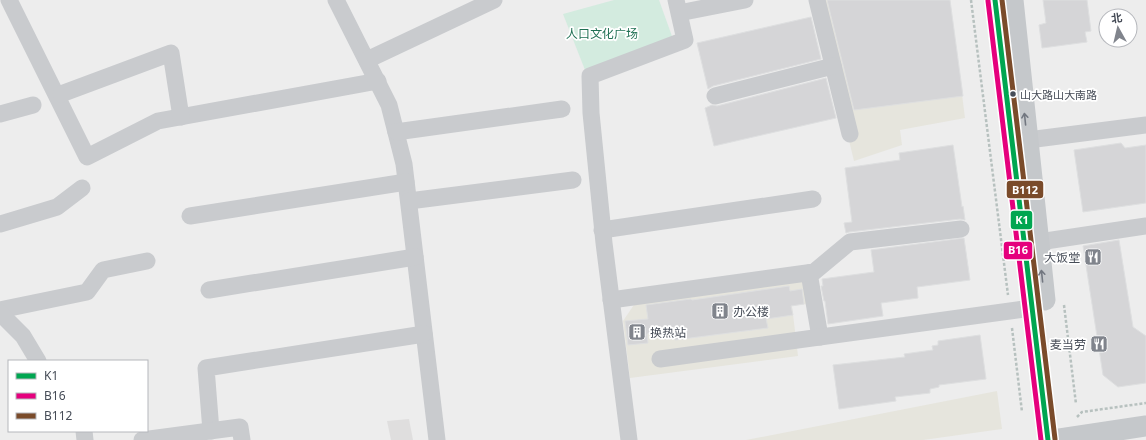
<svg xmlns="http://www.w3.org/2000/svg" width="1146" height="440" font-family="'Noto Sans','Noto Sans SC',sans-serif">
	<rect width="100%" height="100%" fill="#ededed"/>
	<g fill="#e6e5dd">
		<polygon points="815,0 950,0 965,118 900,130 902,145 854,161"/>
		<polygon points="802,269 807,304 792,306 798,356 630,378 623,321 644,290"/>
		<polygon points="997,391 1002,429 923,440 746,440"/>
	</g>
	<polygon fill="#dfdede" points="409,419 413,440 391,440 387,421"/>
	<polygon fill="#d3ebdf" points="614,0 659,0 673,39 585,70 563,14"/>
	<g fill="#d5d5d7" stroke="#dedfe0">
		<polygon points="827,0 950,0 963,96 854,110"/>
		<polygon points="1043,0 1087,0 1091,31 1085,32 1087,42 1042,48 1039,25 1046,23"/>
		<polygon points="811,17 821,59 713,86 708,89 697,43"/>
		<polygon points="826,78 836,118 714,146 705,108 712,105 717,106"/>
		<polygon points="1121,143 1125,148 1146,145 1146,203 1083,212 1074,150"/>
		<polygon points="953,145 962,207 963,206 965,220 960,219 849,232 846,233 844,223 852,222 845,168 900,160 899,153"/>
		<polygon points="964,238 970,280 917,287 918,298 881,303 883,316 828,324 825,301 824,301 821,286 823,286 822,279 874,272 871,250"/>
		<polygon points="1119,240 1133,327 1146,336 1146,383 1118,387 1103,375 1083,246"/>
		<polygon points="789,286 790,291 802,289 804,304 791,306 793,315 766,319 768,328 675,340 673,331 647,334 648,343 628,345 625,321 648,319 646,305 691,299 692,300"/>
		<polygon points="980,335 986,379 939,385 939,387 930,389 930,393 895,397 896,401 839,409 833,365 905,357 904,354 933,350 932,346 938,345 938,341"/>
	</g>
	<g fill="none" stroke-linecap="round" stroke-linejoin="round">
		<g stroke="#b7c1bf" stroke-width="2.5" stroke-dasharray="3 2" stroke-linecap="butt">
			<polyline points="971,0 1008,295"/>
			<polyline points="1064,305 1076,404"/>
			<polyline points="1012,328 1022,412"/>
			<polyline points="1077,417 1082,412 1146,403"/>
		</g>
		<g stroke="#c9cbce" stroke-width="17">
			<polyline points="9,0 87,157 158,121 378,81"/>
			<polyline points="336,0 389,105 404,164 437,440"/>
			<polyline points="817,0 850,134"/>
			<polyline points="684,12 745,0"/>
			<polyline points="367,60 494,0"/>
			<polyline points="61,94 171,53 181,117"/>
			<polyline points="715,96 833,66"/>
			<polyline points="0,114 33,105"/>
			<polyline points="396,132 562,109"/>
			<polyline points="1028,140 1146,125"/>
			<polyline points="409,201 573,180"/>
			<polyline points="190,216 406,182"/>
			<polyline points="0,224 57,207 82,188"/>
			<polyline points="602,230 813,199"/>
			<polyline points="1039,242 1146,226"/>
			<polyline points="809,273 820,337"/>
			<polyline points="209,290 415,257"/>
			<polyline points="611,300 814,272 850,242 961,229"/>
			<polyline points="0,310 87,292 103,270 147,261"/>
			<polyline points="0,313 23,336 38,361"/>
			<polyline points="660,359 1032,308"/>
			<polyline points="84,431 85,440"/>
			<polyline points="211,431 206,368 424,334"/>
			<polyline points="142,440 240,427 242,440"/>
			<polyline points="629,440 604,243 591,113 590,76 685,40 676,0"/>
		</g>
		<g stroke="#c5c8cb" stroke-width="21">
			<polyline points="995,0 1048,440"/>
			<polyline points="1013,0 1045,300"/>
			<polyline points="1053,440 1146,426"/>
		</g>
		<defs>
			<polyline id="bus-1" points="995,0 1048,440"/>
			<polyline id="bus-2" points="988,1 1041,440"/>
			<polyline id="bus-3" points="1002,0 1055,439"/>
		</defs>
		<use href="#bus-1" stroke="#fff" stroke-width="8"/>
		<use href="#bus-2" stroke="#fff" stroke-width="8"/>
		<use href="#bus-3" stroke="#fff" stroke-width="8"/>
		<use href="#bus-1" stroke="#00a651" stroke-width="5"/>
		<use href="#bus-2" stroke="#e5007d" stroke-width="5"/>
		<use href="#bus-3" stroke="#7a4b2a" stroke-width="5"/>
	</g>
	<defs><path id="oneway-shaft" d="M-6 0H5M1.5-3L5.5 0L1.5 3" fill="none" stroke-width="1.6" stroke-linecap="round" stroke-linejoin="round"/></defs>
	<g stroke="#727780">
		<use href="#oneway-shaft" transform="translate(1025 119) rotate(-96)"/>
		<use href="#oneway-shaft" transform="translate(1042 276) rotate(-96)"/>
	</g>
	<defs>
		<symbol id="restaurant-square" viewBox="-11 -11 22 22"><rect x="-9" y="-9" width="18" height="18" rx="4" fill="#80848c" stroke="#fff"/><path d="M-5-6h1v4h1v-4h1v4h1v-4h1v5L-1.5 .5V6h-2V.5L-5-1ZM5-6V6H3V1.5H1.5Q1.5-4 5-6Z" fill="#fff"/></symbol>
		<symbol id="building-square" viewBox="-11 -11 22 22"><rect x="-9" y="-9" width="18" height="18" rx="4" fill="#80848c" stroke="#fff"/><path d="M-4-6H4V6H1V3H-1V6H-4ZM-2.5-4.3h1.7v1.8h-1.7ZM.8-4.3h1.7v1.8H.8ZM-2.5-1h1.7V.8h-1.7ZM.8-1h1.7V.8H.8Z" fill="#fff"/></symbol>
	</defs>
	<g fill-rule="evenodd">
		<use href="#restaurant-square" x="1083" y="247" width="20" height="20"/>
		<use href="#building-square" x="710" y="301" width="20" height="20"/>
		<use href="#building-square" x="627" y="322" width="20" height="20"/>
		<use href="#restaurant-square" x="1089" y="334" width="20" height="20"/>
	</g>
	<circle fill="#464c57" stroke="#fff" stroke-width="1.5" cx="1013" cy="94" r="3.5"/>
	<g text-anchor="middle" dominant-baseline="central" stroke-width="3.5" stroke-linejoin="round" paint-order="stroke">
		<g font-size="11" fill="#464c57" stroke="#fff" text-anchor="start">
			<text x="1020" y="94">山大路山大南路</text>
		</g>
		<g font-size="12" fill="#1f7053" stroke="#fff">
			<text x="602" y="33">人口文化广场</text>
		</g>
		<g font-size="12" fill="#464c57" stroke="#fff" text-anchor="end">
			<text x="1080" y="257">大饭堂</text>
			<text x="733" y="311" text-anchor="start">办公楼</text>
			<text x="650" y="332" text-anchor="start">换热站</text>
			<text x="1086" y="344">麦当劳</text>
		</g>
	</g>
	<g stroke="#fff" stroke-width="1.5">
		<rect x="1006" y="180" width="38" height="19" rx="4" fill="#7a4b2a"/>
		<rect x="1010" y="210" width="23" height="20" rx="4" fill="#00a651"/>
		<rect x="1003" y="241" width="30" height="19" rx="4" fill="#e5007d"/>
	</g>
	<g font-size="11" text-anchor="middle" font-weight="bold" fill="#fff">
		<text x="1025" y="194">B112</text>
		<text x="1022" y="224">K1</text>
		<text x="1018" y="254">B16</text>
	</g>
	<rect x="8" y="360" width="140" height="72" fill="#ffffff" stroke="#b5b7bc"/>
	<rect x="16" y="373" width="20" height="6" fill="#00a651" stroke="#b5b7bc"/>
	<text x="44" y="380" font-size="12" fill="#464c57">K1</text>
	<rect x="16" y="393" width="20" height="6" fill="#e5007d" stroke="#b5b7bc"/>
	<text x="44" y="400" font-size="12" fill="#464c57">B16</text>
	<rect x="16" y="413" width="20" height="6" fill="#7a4b2a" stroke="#b5b7bc"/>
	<text x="44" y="420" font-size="12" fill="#464c57">B112</text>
	<g transform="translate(1118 28) rotate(352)"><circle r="19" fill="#ffffff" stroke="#b5b7bc"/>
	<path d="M0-3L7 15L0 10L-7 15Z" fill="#80848c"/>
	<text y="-6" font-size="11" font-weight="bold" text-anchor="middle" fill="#464c57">北</text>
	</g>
</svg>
